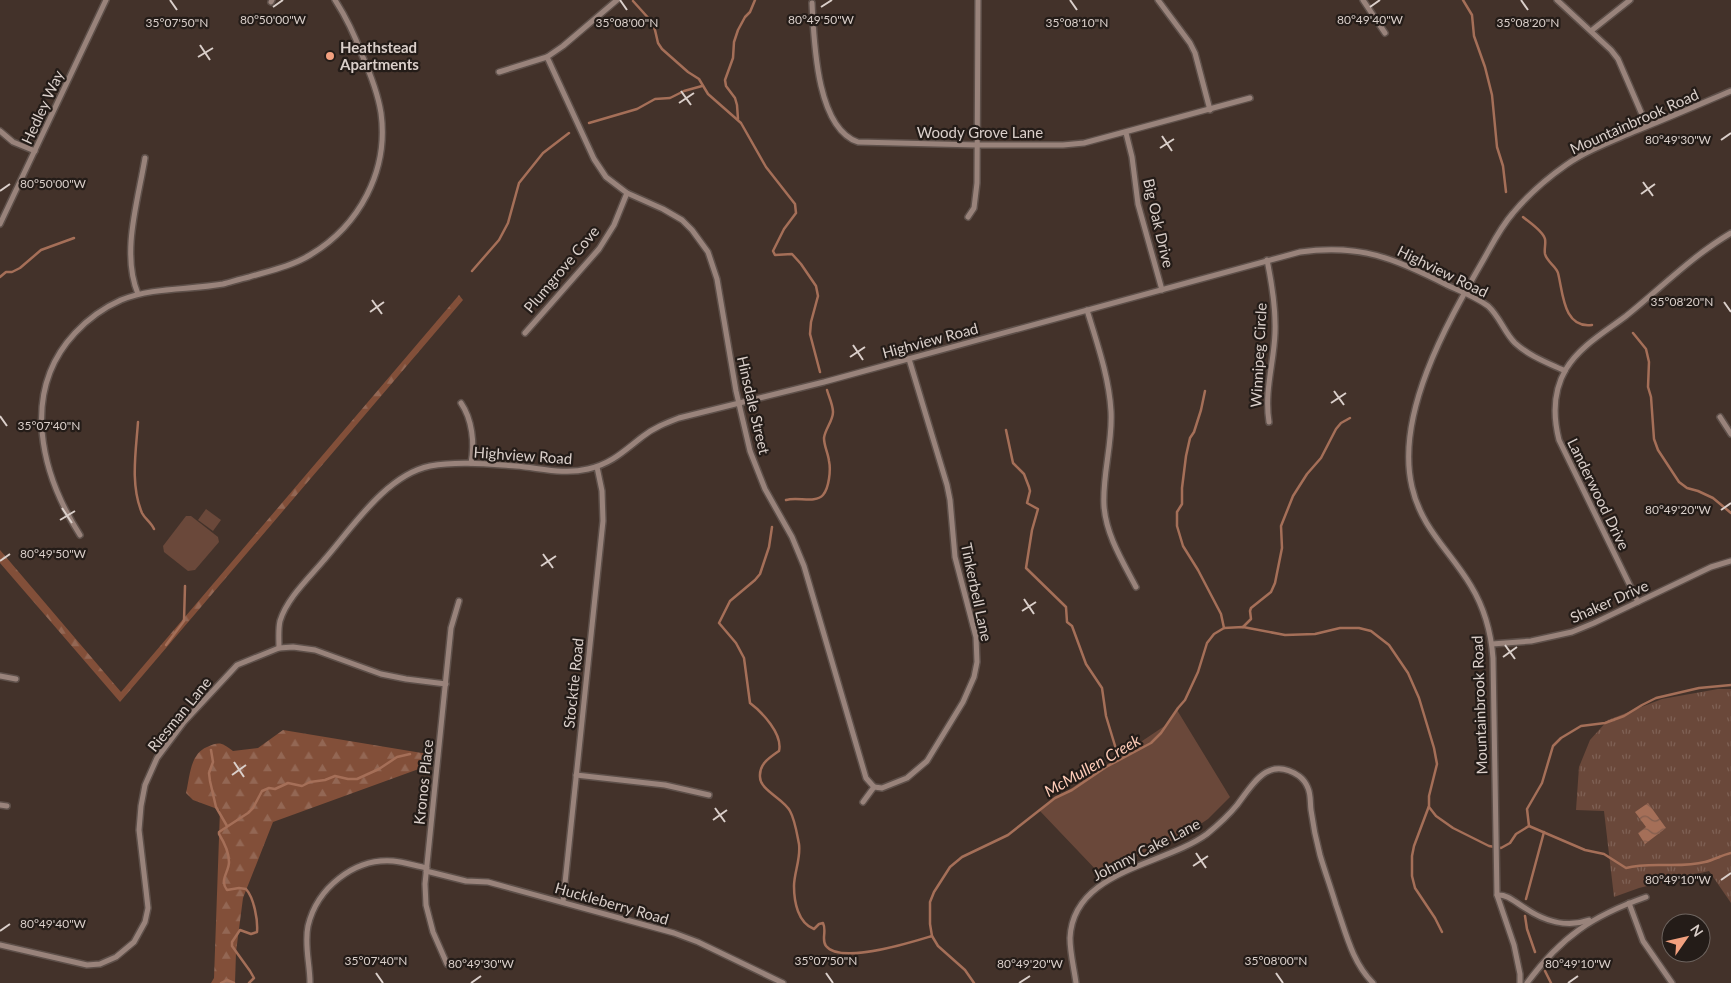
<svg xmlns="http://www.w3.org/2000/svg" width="1731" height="983" font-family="Lato,sans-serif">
	<defs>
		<pattern id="forest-firs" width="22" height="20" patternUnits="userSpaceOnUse" patternTransform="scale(1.25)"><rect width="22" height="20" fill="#824f39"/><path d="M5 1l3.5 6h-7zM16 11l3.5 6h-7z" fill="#936754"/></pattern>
		<pattern id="park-tufts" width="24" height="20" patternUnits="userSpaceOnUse" patternTransform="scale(1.25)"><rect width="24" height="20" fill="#6a483a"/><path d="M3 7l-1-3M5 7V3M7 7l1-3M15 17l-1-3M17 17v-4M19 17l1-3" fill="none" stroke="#7f6155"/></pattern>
		<pattern id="water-waves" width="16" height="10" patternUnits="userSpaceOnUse" patternTransform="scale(1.25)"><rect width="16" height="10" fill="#a56f58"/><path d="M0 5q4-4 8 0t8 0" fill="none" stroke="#825e4f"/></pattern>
	</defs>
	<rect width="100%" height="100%" fill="#43322a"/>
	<g fill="#6a483a">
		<polygon points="206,509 221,520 213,531 198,520"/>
		<polygon points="186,516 191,516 218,537 219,542 195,570 188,571 164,552 163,546"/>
		<polygon points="1177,710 1230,797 1208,819 1184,835 1099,873 1039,810 1166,725"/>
	</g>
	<g fill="url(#forest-firs)">
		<polygon points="459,295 463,300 120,702 0,563 0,550 121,692"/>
		<path d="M283,730L428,754L427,766L273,822L243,898L236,952L235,983H211L214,978L220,810L193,800L186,793C190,776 190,754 207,747C220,741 222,743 233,751L258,748Z"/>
	</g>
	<polygon fill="url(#park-tufts)" points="1718,689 1731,689 1731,903 1709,871 1639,888 1614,897 1604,811 1576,810 1579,767 1590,740 1608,720 1662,699"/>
	<polygon fill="url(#water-waves)" points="1648,803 1666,828 1645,844 1638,833 1646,827 1635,812"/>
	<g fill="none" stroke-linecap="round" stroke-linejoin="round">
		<g stroke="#a56f58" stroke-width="2.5">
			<polyline points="1463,0 1472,15 1474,36 1485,67 1492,95 1497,147 1503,166 1506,192"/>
			<polyline points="633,1 651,21 655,30 658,43 662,49 688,72 699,79 708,94 741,123 766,167 795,204 796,213 784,229 773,251 775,255 792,254 801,264 816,286 818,296 811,322 810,334 820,372"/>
			<polyline points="738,119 737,105 735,98 726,86 725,80 733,58 734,42 738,30 745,17 750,12 755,0"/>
			<polyline points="589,123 637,109 655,99 670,98 684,91 702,86"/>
			<path d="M1523,217C1529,222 1543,231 1545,239C1546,244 1544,249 1545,254C1547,262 1556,266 1558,273C1563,292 1563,329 1592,325"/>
			<polyline points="472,271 499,240 508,223 519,183 543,153 569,133"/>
			<polyline points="0,277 6,272 12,272 20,268 41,250 74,238"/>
			<polyline points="1633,333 1646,349 1649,362 1648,387 1651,397 1654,439 1658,450 1679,482 1687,488 1698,491 1713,498 1731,513"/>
			<polyline points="1205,391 1201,410 1194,432 1190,438 1186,456 1182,488 1182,504 1177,512 1177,526 1183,546 1198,570 1221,614 1224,628"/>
			<path d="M138,422C136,451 130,485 142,513C145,519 151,522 154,529"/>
			<polyline points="1006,430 1013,463 1024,474 1029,487 1030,491 1027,503 1038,509 1032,530 1026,568 1066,607 1067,622 1072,626 1086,664 1102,688 1106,716 1119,759"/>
			<path d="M786,500C797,496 815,504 823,495C829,488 831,470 829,461C828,453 824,446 824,438C825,429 833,421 833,412C833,405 829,397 827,390"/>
			<path d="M772,527L769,547L760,574L755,580L730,601L719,623L736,643L744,658L750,703C762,712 783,734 779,751C769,758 759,764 760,777C760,790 784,799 790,811C795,820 797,834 799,844C801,858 794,873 794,886C794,902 798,923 814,929L819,924L823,923C827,931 821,940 826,946C841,965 912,942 932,936"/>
			<polyline points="1243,627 1251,619 1250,611 1251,608 1271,592 1275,583 1282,548 1281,526 1293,496 1307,474 1321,458 1336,429 1341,423 1350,418"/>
			<polyline points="166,645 184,621 185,586"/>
			<polyline points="211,750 213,762 209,773 210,781 216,807 227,826"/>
			<polyline points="1429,807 1436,816 1453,828 1489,846 1501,848 1510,843 1516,834 1529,826"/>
			<polyline points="1529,826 1527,809 1542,783 1553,746 1561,738 1581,726 1605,723 1624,716 1642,705 1656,698 1699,688 1731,685"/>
			<path d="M1529,826L1585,850L1604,854L1626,868C1651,861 1678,869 1705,862C1714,860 1722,855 1731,853"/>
			<polyline points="1526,899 1544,832"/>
			<polyline points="1525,916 1527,929 1535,952"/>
			<polyline points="1545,971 1551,983"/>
			<polyline points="221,983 227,980 234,983"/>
			<path d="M249,983L254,978L250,971L232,946V942L240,930L251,934L257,932C258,920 254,898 246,889L239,888L227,890C219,880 229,872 229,862C229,852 224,842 219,834V832L248,813L253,808L262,791L269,788L275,789L288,783L302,786L310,782L325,780L335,776L348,779H357L379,769L397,757L410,754"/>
			<polyline points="974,983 965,970 938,946 932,936 930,924 930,902 934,892 950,867 962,857 1008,835 1055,798 1072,790 1106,767 1151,743 1161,733 1178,708 1185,700 1198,672 1207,643 1214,634 1224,628 1243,627 1285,635 1315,634 1340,628 1359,628 1371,631 1389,645 1408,673 1419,698 1434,748 1437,764 1429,796 1429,806 1414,846 1412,856 1412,876 1415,888 1435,918 1442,932"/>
		</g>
		<defs>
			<g id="street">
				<polyline points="1158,0 1190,43 1195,53 1210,110"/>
				<polyline points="1363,0 1385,33"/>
				<polyline points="1557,0 1611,50 1618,59 1647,126"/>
				<polyline points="271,2 272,0"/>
				<path d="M812,3C814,40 816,128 858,142L977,145H1063L1084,143L1250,98"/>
				<polyline points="1591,31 1630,0"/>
				<polyline points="547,57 594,159 606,177 627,193 663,209 682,220 692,230 708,252 717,279 736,391 750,451 765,489 792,537 804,566 866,778 874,787"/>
				<polyline points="499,72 547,57 563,46 617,0"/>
				<polyline points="0,131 13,142 35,151"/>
				<polyline points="1126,133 1132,157 1138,204 1162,290"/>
				<polyline points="968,217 974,208 977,183 978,0"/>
				<polyline points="0,224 106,0"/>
				<path d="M1267,260C1272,284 1276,308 1275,333C1274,363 1264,391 1269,422"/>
				<path d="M138,294C121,253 138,201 145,158"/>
				<path d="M1087,310C1097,343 1109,377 1111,411C1113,443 1102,475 1104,506C1106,535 1123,562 1136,587"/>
				<polyline points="525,333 599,249 614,225 627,193"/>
				<path d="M461,403C472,419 475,443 471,463"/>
				<polyline points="1720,417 1731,434"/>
				<path d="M80,535C41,474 20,392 75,333C88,319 103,308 121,300C153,287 189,290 223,284C231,282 240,279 249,277C269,271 292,266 310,255C359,226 389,171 381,113C378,94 370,73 362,55C355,36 346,17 335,0"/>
				<path d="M1638,602L1559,440C1553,416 1553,391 1566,369C1580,346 1605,332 1626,316C1661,288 1692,256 1731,233"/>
				<polyline points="1492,644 1531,641 1572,632 1594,623 1711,567 1731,561"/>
				<path d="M279,648C279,639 278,630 280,621C287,598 309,578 324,560C352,528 386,475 430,466C458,461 487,464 516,466C540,468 564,475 588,469C611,464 624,451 642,437C653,428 666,423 679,418L824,382L1300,252C1361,244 1394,258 1447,285C1460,291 1476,297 1488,306C1500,317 1504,332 1515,343C1529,356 1548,363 1565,371"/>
				<polyline points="0,676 16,679"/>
				<polyline points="576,775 665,785 709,795"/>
				<polyline points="874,787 882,788 907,778 927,761 963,702 974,677 977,662 976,637 955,557 950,500 947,485 909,359"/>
				<polyline points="863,802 874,787"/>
				<polyline points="0,805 7,806"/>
				<polyline points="426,871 466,881 488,882 674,933 698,942 783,983"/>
				<path d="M1497,895C1508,894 1516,903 1525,908C1544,921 1567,928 1589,920"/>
				<polyline points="563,902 603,521 602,491 597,467"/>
				<polyline points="1629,903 1643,941 1672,983"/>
				<polyline points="0,945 87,965 100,964 116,957 134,942 145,922 148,908 146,890 139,830 141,806 145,785 157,758 184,722 237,665 279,648 293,647 315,650 381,674 406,679 446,684"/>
				<polyline points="447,964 433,932 426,905 425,884 451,628 459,601"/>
				<path d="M310,983C310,964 304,945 308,926C317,888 354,858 393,861C404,862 416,866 427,868"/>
				<path d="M1076,983C1074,968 1070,953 1070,938C1073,870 1163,866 1207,834C1218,825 1228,816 1237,805C1253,784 1268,755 1299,776C1303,779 1306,783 1308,788C1311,795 1310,803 1311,810C1313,825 1316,840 1320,855C1325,872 1331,888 1336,905C1346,933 1352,962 1373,983"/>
				<path d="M1520,983V974L1514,945L1497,895L1493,658C1491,632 1485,609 1471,586C1451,552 1421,528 1412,487C1395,415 1446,325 1481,264C1491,247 1499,229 1513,213C1528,195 1546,179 1566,165C1586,151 1610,142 1633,132C1666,119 1698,105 1731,91"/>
				<path d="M1527,983C1561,937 1592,916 1646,897"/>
			</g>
		</defs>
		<use href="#street" stroke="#5e504a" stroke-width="8"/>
		<use href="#street" stroke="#99837b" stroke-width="5"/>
	</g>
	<path fill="none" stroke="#dacfca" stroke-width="2" d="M170,0L177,10M620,0L627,10M1070,0L1077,10M1521,0L1528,10M273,7L283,0M821,7L832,0M1370,7L1380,0M200,45L210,60M198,57L213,48M681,91L691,105M679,103L694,93M1162,136L1172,151M1721,140L1731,133M1160,148L1174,139M1643,182L1653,196M0,191L10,184M1641,194L1655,184M372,300L382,314M1724,302L1731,312M370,312L384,302M853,345L863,360M850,357L865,347M1334,391L1344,405M1331,403L1346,393M0,416L7,426M62,508L72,523M1721,510L1731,503M60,520L75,511M543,554L553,568M0,561L10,554M541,566L556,556M1024,599L1034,614M1022,611L1036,602M1505,645L1515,659M1503,657L1517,647M234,762L244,777M232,775L246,765M715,808L725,822M713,820L727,810M1196,853L1206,868M1193,866L1208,856M1721,880L1731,873M0,931L10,924M376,973L383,983M826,973L833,983M1276,973L1283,983M471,983L481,976M1019,983L1030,976M1568,983L1578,976"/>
	<circle fill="#f2a07f" stroke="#241c18" stroke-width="2" cx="330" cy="56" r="5"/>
	<g text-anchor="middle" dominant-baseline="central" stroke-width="4.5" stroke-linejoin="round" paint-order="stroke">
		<g font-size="15" font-weight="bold" fill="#dacfca" stroke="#241c18" text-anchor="start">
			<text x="340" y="47">Heathstead<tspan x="340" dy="17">Apartments</tspan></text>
		</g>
		<g font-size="15" fill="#dacfca" stroke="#241c18">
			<text transform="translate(42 107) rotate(-65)">Hedley Way</text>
			<text transform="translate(1634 121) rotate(-24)">Mountainbrook Road</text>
			<text x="980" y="132">Woody Grove Lane</text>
			<text transform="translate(1159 223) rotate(77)">Big Oak Drive</text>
			<text transform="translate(561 269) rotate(-50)">Plumgrove Cove</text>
			<text transform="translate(1443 271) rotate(26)">Highview Road</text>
			<text transform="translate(930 340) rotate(-15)">Highview Road</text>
			<text transform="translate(1258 355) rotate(-87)">Winnipeg Circle</text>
			<text transform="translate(754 405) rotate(77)">Hinsdale Street</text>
			<text transform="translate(523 455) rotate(4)">Highview Road</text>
			<text transform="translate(1599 494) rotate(64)">Landerwood Drive</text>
			<text transform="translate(977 592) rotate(78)">Tinkerbell Lane</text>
			<text transform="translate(1609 601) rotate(-24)">Shaker Drive</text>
			<text transform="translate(573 683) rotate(-84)">Stocktie Road</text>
			<text transform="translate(1479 705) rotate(-92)">Mountainbrook Road</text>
			<text transform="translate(179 714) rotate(-51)">Riesman Lane</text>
			<text transform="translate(423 782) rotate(-84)">Kronos Place</text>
			<text transform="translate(1146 849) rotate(-27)">Johnny Cake Lane</text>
			<text transform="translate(612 903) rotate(16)">Huckleberry Road</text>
		</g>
		<g font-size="16" font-style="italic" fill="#ffccb8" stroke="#241c18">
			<text transform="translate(1092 765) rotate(-30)">McMullen Creek</text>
		</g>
	</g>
	<g font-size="12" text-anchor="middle" fill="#dacfca" stroke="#241c18" stroke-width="4.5" stroke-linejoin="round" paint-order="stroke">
		<text x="273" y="24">80°50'00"W</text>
		<text x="821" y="24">80°49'50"W</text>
		<text x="1370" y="24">80°49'40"W</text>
		<text x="177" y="27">35°07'50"N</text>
		<text x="627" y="27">35°08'00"N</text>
		<text x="1077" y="27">35°08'10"N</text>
		<text x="1528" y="27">35°08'20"N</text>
		<text x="1678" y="144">80°49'30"W</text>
		<text x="53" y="188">80°50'00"W</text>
		<text x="1682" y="306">35°08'20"N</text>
		<text x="49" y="430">35°07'40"N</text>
		<text x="1678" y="514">80°49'20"W</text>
		<text x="53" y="558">80°49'50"W</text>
		<text x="1678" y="884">80°49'10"W</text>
		<text x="53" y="928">80°49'40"W</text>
		<text x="376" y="965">35°07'40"N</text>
		<text x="826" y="965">35°07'50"N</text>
		<text x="1276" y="965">35°08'00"N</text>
		<text x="481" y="968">80°49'30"W</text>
		<text x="1030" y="968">80°49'20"W</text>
		<text x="1578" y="968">80°49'10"W</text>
	</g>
	<g transform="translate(1686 938) rotate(56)"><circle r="24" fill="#241c18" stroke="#6d645f"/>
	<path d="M0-4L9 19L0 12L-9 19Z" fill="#f2a07f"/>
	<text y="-8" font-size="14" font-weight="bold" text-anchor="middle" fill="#dacfca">N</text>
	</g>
</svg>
